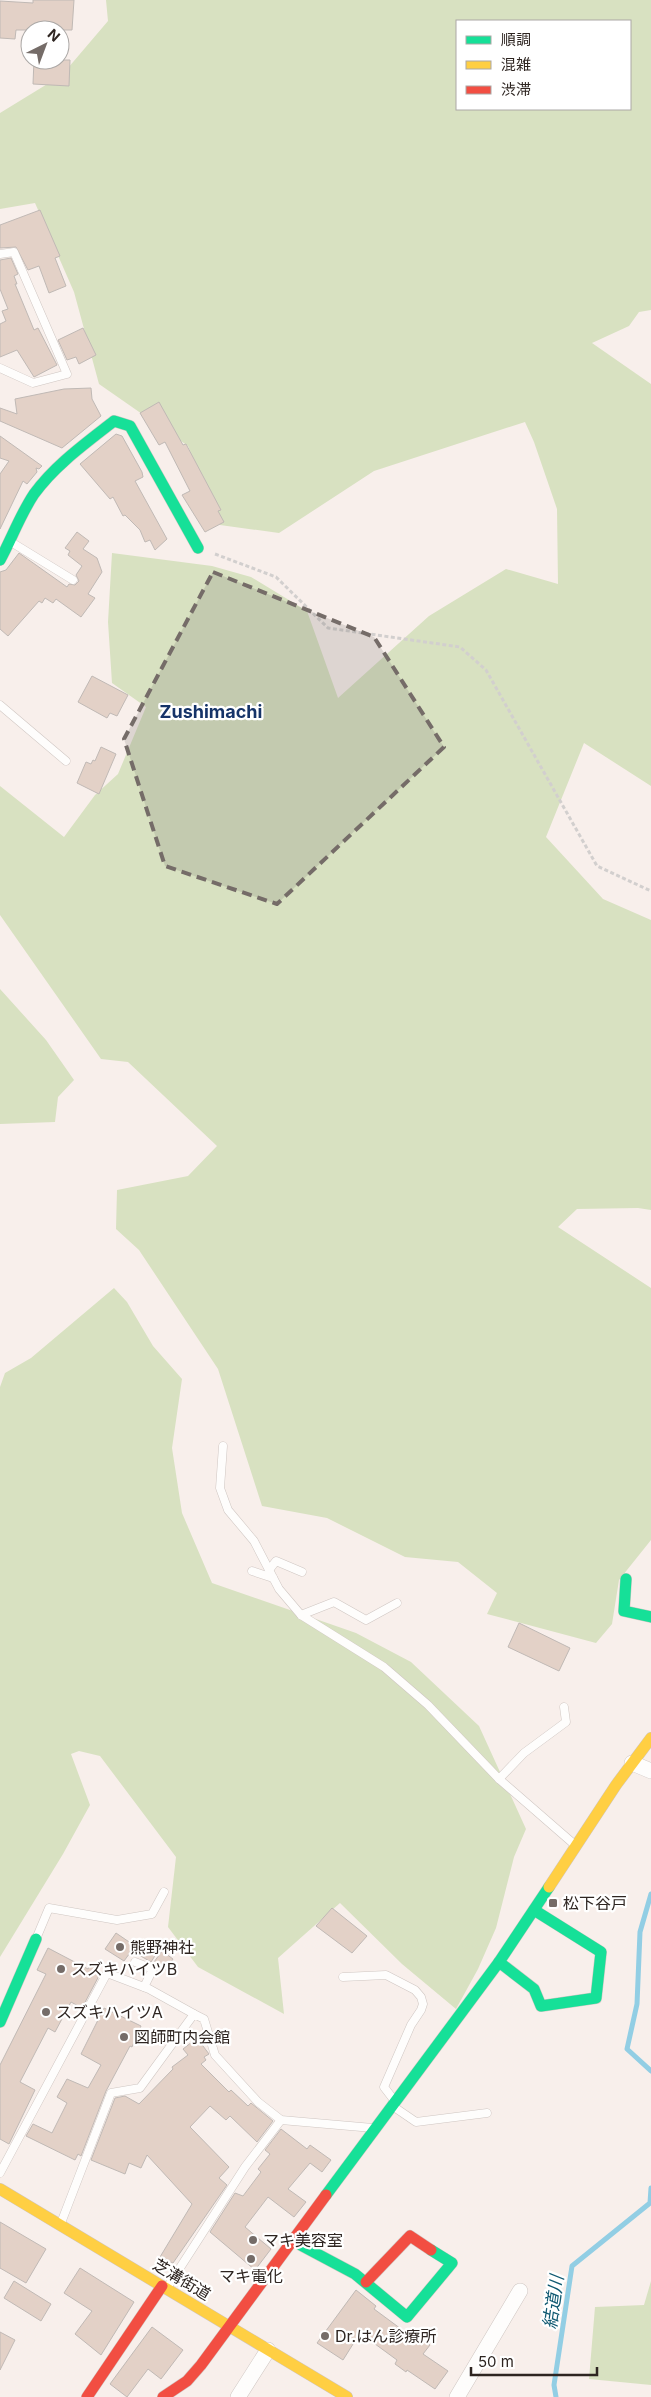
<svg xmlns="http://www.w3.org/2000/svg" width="651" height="2397" font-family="Inter,'Noto Sans JP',sans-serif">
	<rect width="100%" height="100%" fill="#f8efeb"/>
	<g fill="#d8e1c1" fill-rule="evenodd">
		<path d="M106,0H651V310L639,312L629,326L592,343L651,384V786L584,743L546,837L603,899L651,920V1210L638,1208L577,1209L558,1227L651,1288V1540L619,1580L612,1624L596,1643L487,1614L497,1593L458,1562L405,1557L327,1518L262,1506L218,1369L139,1250L116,1229L117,1190L188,1176L217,1146L128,1062L101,1059L0,915V786L64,837L95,795L118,774L146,707L112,683L108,622L112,553L212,566L251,577L307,611L338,698L429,616L506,569L558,584L557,509L534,442L525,422L374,471L279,533L220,525L188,446L99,384L74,292L35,203L0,209V113L62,75L108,21ZM457,21H630V109H457Z"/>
		<polygon points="0,989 46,1040 74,1080 58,1097 55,1122 0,1124"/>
		<polygon points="114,1288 127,1302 153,1346 182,1379 172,1448 182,1513 212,1583 356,1633 411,1662 479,1726 526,1829 514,1857 496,1928 478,1969 456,2009 402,1964 340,1903 278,1958 284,2014 198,1967 168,1927 176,1857 100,1756 79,1751 71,1754 90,1805 63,1854 0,1957 0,1387 5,1373 31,1358"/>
		<polygon points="651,2281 651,2385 589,2379 595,2307 644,2305"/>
	</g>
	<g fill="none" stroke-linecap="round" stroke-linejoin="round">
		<g stroke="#92cee4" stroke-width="5">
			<polyline points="651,1894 640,1932 637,2004 627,2049 651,2071"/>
			<polyline points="556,2397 554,2385 572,2266 650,2203 651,2188"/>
		</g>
	</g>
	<g fill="#e3d1c7" stroke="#c0b9b5">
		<polygon points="33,0 74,0 72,30 16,30 15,39 0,38 0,1 33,3"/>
		<polygon points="34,60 70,60 69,86 33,84"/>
		<polygon points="40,210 60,256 55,258 66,286 49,293 39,266 28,270 16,247 0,248 0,225"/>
		<polygon points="11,258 18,274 14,276 17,284 15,284 34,330 38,328 57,365 34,377 17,350 0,357 0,324 6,321 2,311 8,309 0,289 0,260"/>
		<polygon points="83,328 96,355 79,364 76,357 67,360 58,340"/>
		<polygon points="91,388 92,399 101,416 62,448 0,421 0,408 17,414 15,399 64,389"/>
		<polygon points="159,402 183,445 186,444 221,510 218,511 224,522 205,532 182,495 190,491 165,442 159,445 140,413"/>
		<polygon points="116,434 122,436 142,472 143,477 135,481 167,539 155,550 150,540 145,542 140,530 125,515 123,516 113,497 110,499 80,464"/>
		<polygon points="0,436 42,466 39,469 36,468 37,472 27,484 23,481 0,529 0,474 9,461 0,458"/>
		<polygon points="77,532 89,541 83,549 97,558 102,572 88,594 95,598 81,617 56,599 53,603 45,598 42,603 39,601 8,636 0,629 0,572 6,570 19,553 67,587 69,584 75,585 79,581 76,575 82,566 68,555 70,551 65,548"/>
		<polygon points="92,676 128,695 117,716 110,713 107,718 78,702"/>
		<polygon points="101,747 116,754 99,794 77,783 86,762 91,764 93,760 95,761"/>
		<polygon points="519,1623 570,1648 559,1671 508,1647"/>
		<polygon points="332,1908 367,1936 352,1953 316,1926"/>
		<polygon points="116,1933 135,1946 124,1961 105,1949"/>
		<polygon points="146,1944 158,1951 151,1962 139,1955"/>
		<polygon points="48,1948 88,1969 90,1965 101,1972 82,2008 71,2002 55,2032 48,2028 20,2082 35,2090 9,2144 0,2139 0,2065 46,1974 37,1970"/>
		<polygon points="162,1951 173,1959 166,1970 154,1962"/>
		<polygon points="104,2008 141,2026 132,2047 130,2046 106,2091 81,2156 78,2154 75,2160 26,2136 33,2124 52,2133 67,2103 57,2097 67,2079 88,2088 101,2065 81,2054"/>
		<polygon points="197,2038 209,2054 204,2057 206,2060 201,2064 229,2092 231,2090 248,2106 251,2103 273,2121 257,2142 230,2116 226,2120 210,2106 190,2127 229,2167 219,2178 227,2185 173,2263 160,2257 192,2204 147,2155 141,2168 129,2163 125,2174 91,2160 115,2098 125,2096 139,2104 173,2069 172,2067 188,2055 183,2049"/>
		<polygon points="281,2129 307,2149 310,2145 331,2160 322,2172 310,2163 288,2189 306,2202 294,2217 268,2197 245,2227 271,2249 255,2270 210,2232 235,2193 243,2196 261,2172 258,2169 270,2154 265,2150"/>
		<polygon points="0,2222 46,2249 26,2283 0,2268"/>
		<polygon points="80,2268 134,2302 101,2355 75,2334 92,2311 64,2293"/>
		<polygon points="14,2281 51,2304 41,2321 4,2298"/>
		<polygon points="356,2290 376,2306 374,2309 416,2340 419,2337 430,2345 423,2354 448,2371 435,2389 407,2370 406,2372 395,2364 397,2360 360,2333 343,2360 317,2343"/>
		<polygon points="152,2327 183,2350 161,2379 148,2369 127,2397 110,2384"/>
		<polygon points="0,2332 15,2340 0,2370"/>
	</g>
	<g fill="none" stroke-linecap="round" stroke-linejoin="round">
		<defs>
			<g id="lane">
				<polyline points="0,254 14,252 67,374 33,383 0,368"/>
				<polyline points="11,542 73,580"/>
				<polyline points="0,705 66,761"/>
				<polyline points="223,1446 220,1488 228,1510 254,1541 279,1589 301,1615 384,1667 428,1705 499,1779 575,1845"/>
				<polyline points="269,1570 276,1561 302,1572"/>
				<polyline points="252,1571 273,1578"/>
				<polyline points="301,1615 334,1602 366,1620 397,1603"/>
				<polyline points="499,1779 524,1753 566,1722 564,1707"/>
				<polyline points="36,1939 49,1908 117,1920 152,1914 164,1892"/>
				<polyline points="135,1962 153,1969 144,1987"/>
				<polyline points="343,1977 386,1975 415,1990 421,1997 423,2004 421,2010 411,2025 384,2087 394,2100"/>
				<polyline points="394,2107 416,2122 487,2113"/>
				<polyline points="0,2173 107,1973 149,1989 194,2014"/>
				<polyline points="61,2223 111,2093 140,2088 194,2014 204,2019 215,2055 258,2102 281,2120 373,2128"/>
				<polyline points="167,2288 245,2167 281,2120"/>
			</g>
			<g id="street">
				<polyline points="632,1763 651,1771"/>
				<polyline points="238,2397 268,2350"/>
				<polyline points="457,2397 520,2291"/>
			</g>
			<g id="fast">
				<path d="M0,560C12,538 20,515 34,494C55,465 86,443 114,421L130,426L198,548"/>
				<polyline points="626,1579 624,1611 651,1617"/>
				<polyline points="499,1962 534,1989 541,2006 596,1998 601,1952 534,1910"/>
				<polyline points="0,2022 36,1939"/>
				<polyline points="326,2195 499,1962 549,1887"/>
				<polyline points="293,2241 355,2274 407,2317 452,2263 431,2250"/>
			</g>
			<g id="slow">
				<polyline points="549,1887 616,1785 651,1738"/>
				<polyline points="0,2189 347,2397"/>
			</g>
			<g id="jam">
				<polyline points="366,2282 410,2236 431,2250"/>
				<polyline points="87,2397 162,2286"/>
				<polyline points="163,2397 187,2381 201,2365 326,2195"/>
			</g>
		</defs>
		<use href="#lane" stroke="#cfc6c2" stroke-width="9"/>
		<use href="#street" stroke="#cfc6c2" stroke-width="16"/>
		<use href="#fast" stroke="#cfc6c2" stroke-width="12"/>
		<use href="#slow" stroke="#cfc6c2" stroke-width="12"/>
		<use href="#jam" stroke="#cfc6c2" stroke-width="12"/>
		<polyline stroke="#d2cfce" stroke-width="3" stroke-dasharray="4 2.5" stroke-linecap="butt" points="215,554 276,577 328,628 460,647 486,670 597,866 651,891"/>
		<use href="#lane" stroke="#fefdfc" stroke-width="8"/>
		<use href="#street" stroke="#fefdfc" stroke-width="15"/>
		<use href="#fast" stroke="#16e098" stroke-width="11"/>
		<use href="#slow" stroke="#ffcf43" stroke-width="11"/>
		<use href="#jam" stroke="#f24e42" stroke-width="11"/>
	</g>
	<path fill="#756c68" fill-opacity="0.2" stroke="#756c68" stroke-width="4" stroke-dasharray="10 6" stroke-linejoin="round" d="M213,572L374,637L444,747L277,904L165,866L124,739Z"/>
	<g fill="#756c68" stroke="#fff" stroke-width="2">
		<rect x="548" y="1898" width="10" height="10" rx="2.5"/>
		<circle cx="120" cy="1947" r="5"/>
		<circle cx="61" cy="1969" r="5"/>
		<circle cx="46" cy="2012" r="5"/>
		<circle cx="124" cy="2037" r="5"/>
		<circle cx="253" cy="2240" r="5"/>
		<circle cx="251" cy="2259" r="5"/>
		<circle cx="325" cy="2336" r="5"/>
	</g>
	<g text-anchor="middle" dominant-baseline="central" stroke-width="4.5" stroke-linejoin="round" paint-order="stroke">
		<g font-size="16" fill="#2e2521" stroke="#fff" text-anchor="start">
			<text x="563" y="1903">松下谷戸</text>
			<text x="130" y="1947">熊野神社</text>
			<text x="71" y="1969">スズキハイツB</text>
			<text x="56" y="2012">スズキハイツA</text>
			<text x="134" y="2037">図師町内会館</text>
			<text x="263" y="2240">マキ美容室</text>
			<text x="251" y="2276" text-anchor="middle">マキ電化</text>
			<text x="335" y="2336">Dr.はん診療所</text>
		</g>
		<g font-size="16" fill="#2e2521" stroke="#fff">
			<text transform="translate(182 2279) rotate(31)">芝溝街道</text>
		</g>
		<g font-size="18" font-weight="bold" fill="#153368" stroke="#fff">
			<text x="211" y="711">Zushimachi</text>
		</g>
		<g font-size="18" font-style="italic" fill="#105971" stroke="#fff">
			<text transform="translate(553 2302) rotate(-82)">結道川</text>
		</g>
	</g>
	<rect x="456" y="20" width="175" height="90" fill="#ffffff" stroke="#aba8a6"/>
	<rect x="466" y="36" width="25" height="8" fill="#16e098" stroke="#aba8a6"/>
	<text x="501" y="45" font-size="15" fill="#2e2521">順調</text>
	<rect x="466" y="61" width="25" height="8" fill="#ffcf43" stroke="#aba8a6"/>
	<text x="501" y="70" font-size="15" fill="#2e2521">混雑</text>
	<rect x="466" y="86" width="25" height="8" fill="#f24e42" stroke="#aba8a6"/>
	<text x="501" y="95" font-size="15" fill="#2e2521">渋滞</text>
	<g transform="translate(45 45) rotate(42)"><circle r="24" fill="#ffffff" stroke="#aba8a6"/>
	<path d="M0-4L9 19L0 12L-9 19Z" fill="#756c68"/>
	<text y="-8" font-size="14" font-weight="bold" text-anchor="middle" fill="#2e2521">N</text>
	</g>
	<path d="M471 2367v8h126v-8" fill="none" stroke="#2e2521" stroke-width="2.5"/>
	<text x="478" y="2367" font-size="15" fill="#2e2521" stroke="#ffffff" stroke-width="4" paint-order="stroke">50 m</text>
</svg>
